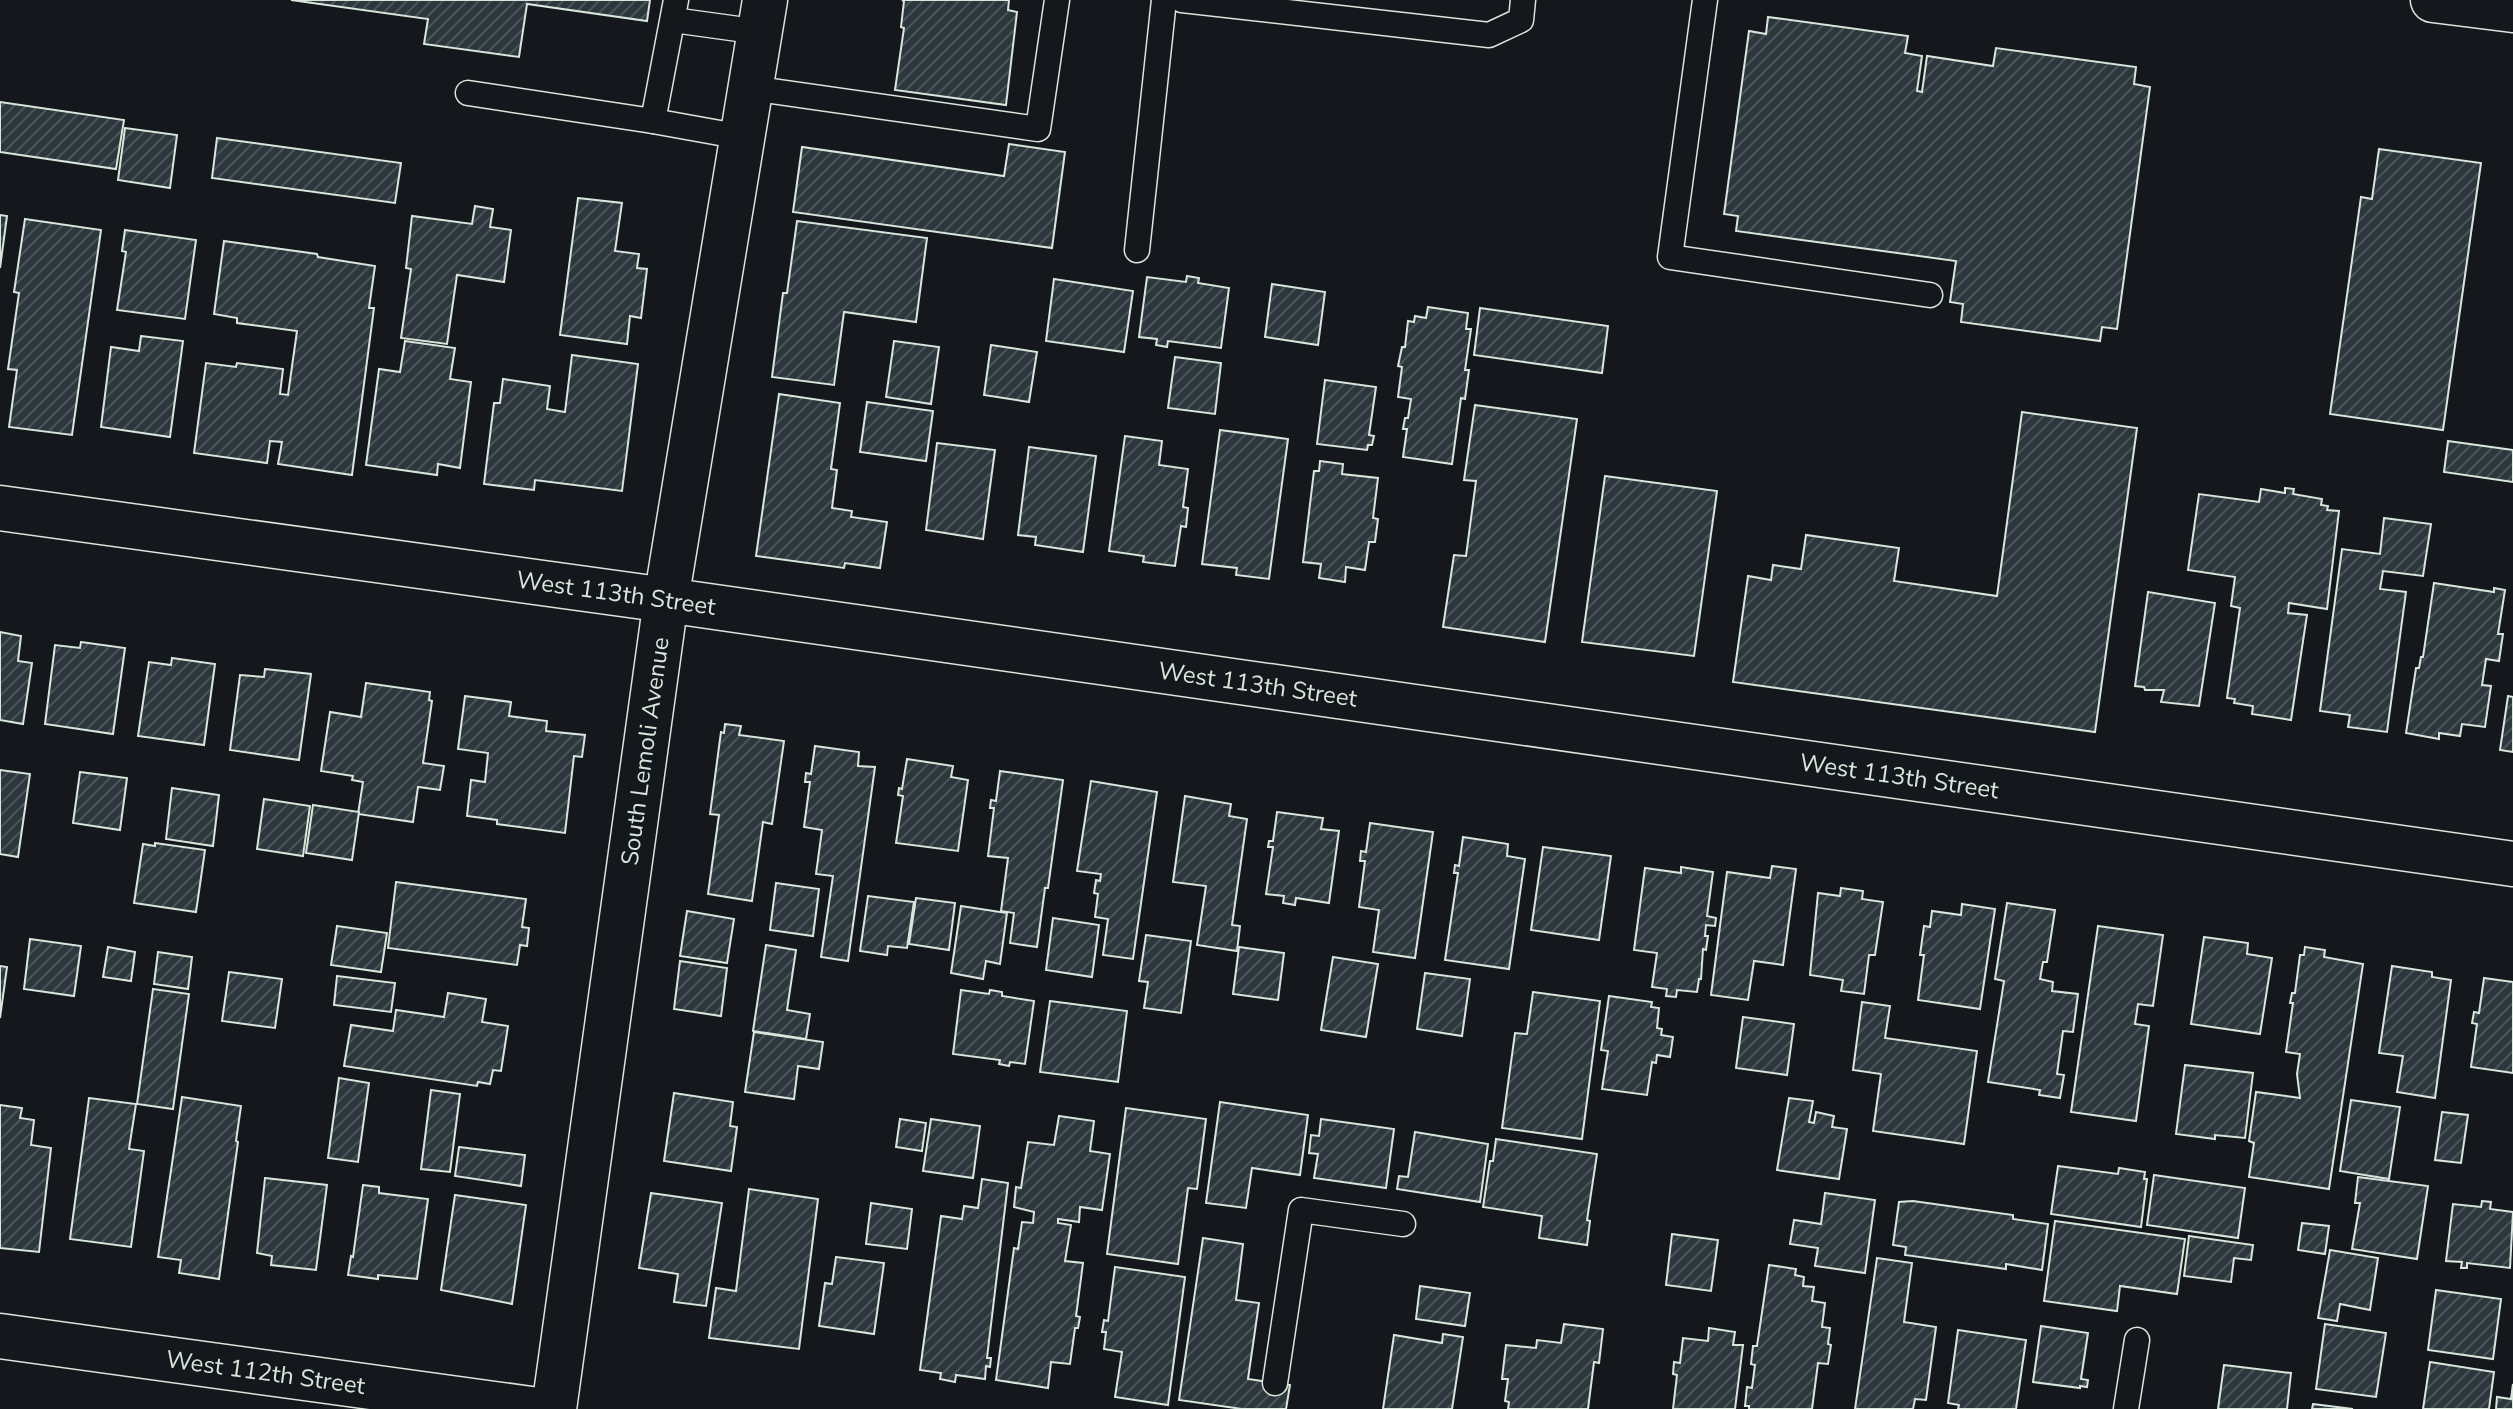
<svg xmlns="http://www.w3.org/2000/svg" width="2513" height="1409" font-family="'Nunito Sans',sans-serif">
	<defs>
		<pattern id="building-hatch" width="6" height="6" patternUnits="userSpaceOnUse" patternTransform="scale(2)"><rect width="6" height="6" fill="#2c363c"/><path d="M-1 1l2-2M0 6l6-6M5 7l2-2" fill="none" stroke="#4a5358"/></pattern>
	</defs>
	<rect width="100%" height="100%" fill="#14181c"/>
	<g fill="url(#building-hatch)" stroke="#d8e6dc" stroke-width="2">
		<polygon points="291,0 650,0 647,21 527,4 519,57 424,44 428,19"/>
		<polygon points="1009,0 1008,10 1017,12 1006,105 895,90 904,28 901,27 904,1 902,0"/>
		<polygon points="1768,17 1908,36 1905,53 1922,56 1917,91 1922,92 1927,56 1993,66 1996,48 2136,67 2134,84 2150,87 2117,329 2102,327 2100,341 1961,322 1963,304 1950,302 1956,261 1736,231 1738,216 1724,214 1749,31 1766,34"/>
		<polygon points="0,102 124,120 116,169 0,152"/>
		<polygon points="125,128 177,135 170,188 118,180"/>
		<polygon points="217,138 401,163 395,203 212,178"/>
		<polygon points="1009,144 1065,152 1052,248 793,212 802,147 1004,176"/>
		<polygon points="2379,149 2481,163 2443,430 2330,414 2361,197 2372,199"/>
		<polygon points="578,198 622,203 615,251 639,254 637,268 647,269 641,318 630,316 627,344 560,335"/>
		<polygon points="475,206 493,209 490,227 511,230 504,282 457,275 447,344 401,338 411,269 406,268 412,216 472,224"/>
		<polygon points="0,215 7,216 0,268"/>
		<polygon points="25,219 101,230 72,435 9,427 17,370 8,369 19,293 14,292"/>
		<polygon points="797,221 927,238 916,322 844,312 834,385 772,377 783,293 787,293"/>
		<polygon points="125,230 196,240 185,319 117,310 126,252 122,251"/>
		<polygon points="224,241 317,254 318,257 375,266 369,308 374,308 352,475 278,464 282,442 270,441 267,463 194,453 206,363 236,367 237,363 283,369 280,394 288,395 297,331 237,323 237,318 214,314"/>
		<polygon points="1187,276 1199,278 1198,283 1229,288 1221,348 1168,341 1167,347 1156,345 1157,339 1139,337 1147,277 1186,282"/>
		<polygon points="1054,279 1133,291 1124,352 1046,341"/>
		<polygon points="1272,284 1325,292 1318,345 1265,337"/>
		<polygon points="1428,307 1468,313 1466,329 1471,329 1465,370 1469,370 1465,399 1461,398 1452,464 1403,457 1407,429 1403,429 1405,418 1408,418 1411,399 1398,397 1402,367 1398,366 1402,347 1405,347 1408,321 1414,322 1415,316 1426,318"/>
		<polygon points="1480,308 1608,326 1602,373 1474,355"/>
		<polygon points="141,336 183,341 170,437 101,427 111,347 139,351"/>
		<polygon points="405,341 455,348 450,379 471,382 460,468 438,464 437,475 366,465 379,369 400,372"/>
		<polygon points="894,341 939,347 931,404 886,397"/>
		<polygon points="991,345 1037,352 1029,402 984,395"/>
		<polygon points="572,355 638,364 622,491 535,480 534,490 484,484 494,403 500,403 503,379 550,386 547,409 565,412"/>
		<polygon points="1175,357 1221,363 1215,414 1168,408"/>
		<polygon points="1325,380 1376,387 1369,435 1374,436 1372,445 1368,445 1367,450 1317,444"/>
		<polygon points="779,394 840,403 831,469 837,470 832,508 852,511 851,517 887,522 880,568 845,563 844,568 756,556"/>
		<polygon points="867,402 933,411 926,461 860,452"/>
		<polygon points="1475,405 1577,419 1545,642 1443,627 1454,555 1466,556 1476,481 1464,480"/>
		<polygon points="2022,412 2137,428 2095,732 1733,682 1748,576 1771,580 1773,565 1801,569 1806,535 1899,548 1894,581 1997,596"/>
		<polygon points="1220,430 1288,439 1269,579 1236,575 1237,568 1202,564"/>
		<polygon points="1125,436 1162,441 1159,465 1188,469 1183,507 1188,508 1186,527 1181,526 1175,566 1143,562 1144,556 1109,551"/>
		<polygon points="2448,441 2513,450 2513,482 2444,472"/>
		<polygon points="937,443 995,450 983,539 926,530"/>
		<polygon points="1029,447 1096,456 1083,552 1035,545 1036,537 1018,535"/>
		<polygon points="1320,461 1343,464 1342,474 1378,478 1373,518 1378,519 1375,542 1369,542 1365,570 1346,567 1345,582 1319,578 1321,564 1303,562 1314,471 1319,471"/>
		<polygon points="1605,476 1717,491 1694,656 1582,642"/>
		<polygon points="2285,488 2294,489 2293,494 2322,499 2321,505 2328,506 2327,510 2339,511 2327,609 2289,603 2288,613 2307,615 2291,720 2252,714 2253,706 2234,703 2235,699 2227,698 2240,608 2231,606 2235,577 2188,570 2199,494 2259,502 2261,489 2285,493"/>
		<polygon points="2384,518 2431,524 2423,576 2383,571 2380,589 2406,592 2387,732 2348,727 2350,715 2320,711 2342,549 2380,554"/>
		<polygon points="2434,583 2494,592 2494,588 2505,590 2498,634 2503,634 2499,661 2486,659 2482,685 2491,686 2485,727 2462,724 2460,736 2439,733 2439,739 2406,733 2416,668 2419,668 2421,657 2423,657"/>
		<polygon points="2148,592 2215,603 2199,706 2161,702 2164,690 2145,690 2144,687 2135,686"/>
		<polygon points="0,632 21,636 18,661 32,663 23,724 0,720"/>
		<polygon points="81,642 125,648 113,734 45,724 55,645 80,648"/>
		<polygon points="172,658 215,664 204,745 138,736 149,662 171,665"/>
		<polygon points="265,669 311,674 299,760 230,750 240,675 264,677"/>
		<polygon points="366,683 430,692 429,700 432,701 423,763 444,766 440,790 418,787 413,822 358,814 363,782 352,780 353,776 321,771 330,712 361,717"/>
		<polygon points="465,696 511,702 509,716 547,721 546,731 585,735 582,757 574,756 565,833 497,824 497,820 467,816 471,780 485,782 488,753 458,749"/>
		<polygon points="2508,696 2513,697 2513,752 2500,750"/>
		<polygon points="725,724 741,726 739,735 784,741 772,824 763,822 752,901 708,894 719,815 710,814 721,732 724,733"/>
		<polygon points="815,746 859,752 858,766 875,767 848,961 821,957 833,876 816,874 822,830 804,827 810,782 805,782 806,773 811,774"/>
		<polygon points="907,759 953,766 951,777 968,780 958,851 896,843 903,796 898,795 899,788 902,789"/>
		<polygon points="0,770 30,774 18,857 0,854"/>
		<polygon points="1000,771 1063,780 1048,888 1045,888 1037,947 1010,943 1014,913 1001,911 1008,858 988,856 994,808 990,808 991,800 996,801"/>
		<polygon points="80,772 127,778 120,830 73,823"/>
		<polygon points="1091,781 1157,792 1133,959 1103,955 1108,919 1095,917 1098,894 1094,893 1096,880 1100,881 1101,874 1077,871"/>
		<polygon points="172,788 219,795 213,846 166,839"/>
		<polygon points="1185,796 1231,804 1229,816 1247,819 1232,925 1240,926 1237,951 1197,945 1206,886 1173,882"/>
		<polygon points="264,799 310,806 303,856 257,849"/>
		<polygon points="313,805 359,812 352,860 306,853"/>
		<polygon points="1277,812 1323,818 1321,829 1339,831 1329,903 1296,898 1295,905 1283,903 1284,896 1266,894 1273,847 1268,847 1269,841 1273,841"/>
		<polygon points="1370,823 1433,832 1415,958 1373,952 1379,910 1359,907 1365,861 1360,861 1361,851 1366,852"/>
		<polygon points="1463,837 1508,844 1507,856 1525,859 1509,969 1445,960 1458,873 1454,873 1455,865 1459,866"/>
		<polygon points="155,843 205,850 196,912 134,903 143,844 155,846"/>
		<polygon points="1543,847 1611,856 1599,940 1531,930"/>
		<polygon points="1772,866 1796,869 1783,965 1754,961 1748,1000 1711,995 1727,872 1770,878"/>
		<polygon points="1681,867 1713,872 1707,916 1716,918 1715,926 1706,925 1705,936 1708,936 1706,950 1703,949 1701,979 1699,979 1697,992 1677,990 1676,997 1666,996 1667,989 1652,987 1657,953 1634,950 1645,868 1681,873"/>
		<polygon points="396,882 526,899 522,927 529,928 527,946 520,945 517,965 388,948"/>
		<polygon points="776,883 819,889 813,936 770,930"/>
		<polygon points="1841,888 1863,891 1862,899 1883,902 1875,955 1869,955 1864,994 1841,991 1843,980 1810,975 1818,893 1840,896"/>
		<polygon points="868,896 914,902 907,948 888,946 887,955 860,951"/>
		<polygon points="916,898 955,903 949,950 909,944"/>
		<polygon points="2007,903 2055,910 2047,962 2043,962 2040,979 2053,982 2052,991 2078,994 2073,1032 2063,1031 2057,1074 2064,1075 2060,1098 2039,1095 2040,1090 1988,1082 2004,981 1995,979"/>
		<polygon points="1962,904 1995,909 1980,1009 1918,1000 1924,955 1920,955 1924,926 1930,927 1932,911 1961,915"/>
		<polygon points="961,906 1007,913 1000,964 986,961 983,979 951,973"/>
		<polygon points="687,911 734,919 727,963 680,956"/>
		<polygon points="1053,918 1099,925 1092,977 1046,970"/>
		<polygon points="337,926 387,933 381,972 331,965"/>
		<polygon points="2098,926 2163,935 2153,1006 2138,1004 2135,1024 2149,1026 2136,1121 2071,1112"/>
		<polygon points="1146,935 1191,941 1181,1013 1144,1008 1148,982 1139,981"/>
		<polygon points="2204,937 2248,943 2247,954 2272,958 2260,1034 2191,1024"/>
		<polygon points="30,939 81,946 74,996 24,989"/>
		<polygon points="766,945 796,950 787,1010 810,1014 806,1039 753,1031"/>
		<polygon points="108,947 135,952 131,981 103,977"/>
		<polygon points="1239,947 1284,953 1278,1000 1233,994"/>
		<polygon points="2305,947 2325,950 2324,957 2363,964 2329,1189 2249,1177 2254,1143 2249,1141 2256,1092 2300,1098 2297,1074 2300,1054 2286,1052 2293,1003 2290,1003 2292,993 2295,993 2300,955 2304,955"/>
		<polygon points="158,952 192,957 188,989 154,984"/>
		<polygon points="1333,957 1378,964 1366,1037 1321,1030"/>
		<polygon points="680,961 727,968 721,1016 674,1009"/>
		<polygon points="0,966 7,967 0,1018"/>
		<polygon points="2392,966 2432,972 2432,977 2451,980 2435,1098 2397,1092 2403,1056 2379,1053"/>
		<polygon points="229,972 282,979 275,1028 222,1021"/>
		<polygon points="1425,973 1470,979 1462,1036 1417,1029"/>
		<polygon points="337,976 395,983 391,1012 334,1005"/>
		<polygon points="2484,978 2513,982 2513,1073 2471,1067 2477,1024 2472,1023 2474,1012 2479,1013"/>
		<polygon points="153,989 189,994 173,1109 137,1104"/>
		<polygon points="961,990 989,994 990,990 1002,992 1002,996 1034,1001 1025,1064 1010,1062 1009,1066 999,1064 1000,1060 953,1054"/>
		<polygon points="1533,992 1600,1001 1582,1139 1502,1128 1515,1033 1527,1034"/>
		<polygon points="448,993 486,999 482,1022 508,1026 501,1071 493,1070 490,1084 478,1082 477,1086 344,1066 351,1025 393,1031 396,1010 444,1017"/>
		<polygon points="1609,996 1652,1002 1651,1007 1659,1008 1657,1028 1662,1029 1661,1035 1673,1037 1670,1057 1657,1055 1656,1063 1652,1062 1647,1095 1602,1089 1608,1051 1601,1050"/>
		<polygon points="1050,1001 1127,1011 1118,1082 1040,1072"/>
		<polygon points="1862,1002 1890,1006 1885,1038 1977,1051 1964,1144 1873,1131 1881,1074 1853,1070"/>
		<polygon points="1743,1017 1794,1024 1787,1075 1736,1068"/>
		<polygon points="754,1032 823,1042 819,1069 798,1066 794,1099 745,1092"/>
		<polygon points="2185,1065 2253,1073 2245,1138 2215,1135 2215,1139 2176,1134"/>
		<polygon points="339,1078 369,1083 358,1162 328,1158"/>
		<polygon points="431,1090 460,1094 450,1172 421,1169"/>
		<polygon points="674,1093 733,1102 730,1126 737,1127 731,1171 664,1161"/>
		<polygon points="182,1097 241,1106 236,1141 238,1142 219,1279 179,1273 181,1260 158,1257"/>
		<polygon points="89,1098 136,1104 129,1149 144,1151 131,1247 70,1239"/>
		<polygon points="1789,1098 1813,1101 1809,1122 1814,1123 1816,1112 1834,1116 1832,1127 1847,1129 1839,1179 1777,1170"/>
		<polygon points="2351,1100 2400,1107 2389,1179 2340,1171"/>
		<polygon points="1220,1102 1308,1115 1300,1175 1252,1168 1246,1208 1206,1203"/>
		<polygon points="0,1105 22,1108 20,1118 34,1120 31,1145 51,1148 39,1252 0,1248"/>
		<polygon points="1126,1108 1206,1119 1197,1189 1188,1188 1178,1264 1107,1254"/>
		<polygon points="2442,1112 2468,1115 2461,1163 2435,1160"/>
		<polygon points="1059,1116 1094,1121 1090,1151 1110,1154 1102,1210 1080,1207 1079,1222 1058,1219 1058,1223 1071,1225 1065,1261 1083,1263 1076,1316 1080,1317 1078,1328 1075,1328 1070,1364 1051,1362 1048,1388 996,1380 1014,1248 1018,1249 1022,1222 1033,1223 1034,1212 1014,1207 1016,1187 1021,1188 1028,1142 1054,1145"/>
		<polygon points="900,1119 926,1123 922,1151 896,1147"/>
		<polygon points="931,1119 980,1126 973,1178 923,1171"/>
		<polygon points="1321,1119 1394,1129 1386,1188 1314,1178 1318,1154 1309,1153 1311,1135 1319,1136"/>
		<polygon points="1415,1132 1488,1144 1480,1202 1397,1189 1399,1176 1408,1177"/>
		<polygon points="1496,1139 1597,1154 1587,1220 1590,1221 1587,1245 1539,1238 1542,1216 1483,1207 1490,1161 1493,1161"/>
		<polygon points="459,1147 525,1155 521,1186 455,1176"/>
		<polygon points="2058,1166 2118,1174 2119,1168 2145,1172 2144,1179 2147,1179 2141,1227 2051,1214"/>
		<polygon points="2154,1175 2245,1188 2238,1238 2147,1225"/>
		<polygon points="2358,1177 2428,1186 2417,1259 2352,1249 2360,1203 2355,1203"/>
		<polygon points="265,1178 327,1185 316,1270 271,1265 272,1256 257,1253"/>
		<polygon points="982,1179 1008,1183 987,1358 991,1358 990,1367 986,1366 985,1379 956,1375 955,1382 940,1379 941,1373 920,1370 941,1216 962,1219 964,1206 978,1208"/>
		<polygon points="363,1185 379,1187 379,1193 428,1199 417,1279 378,1275 378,1279 348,1275 351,1256 353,1257"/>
		<polygon points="749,1189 818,1199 799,1349 709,1338 716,1288 736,1291"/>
		<polygon points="651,1193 722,1203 706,1306 674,1302 678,1274 639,1268"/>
		<polygon points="1825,1193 1875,1200 1865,1273 1815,1266 1818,1248 1790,1244 1794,1220 1821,1224"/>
		<polygon points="455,1195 526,1205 512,1304 441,1290"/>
		<polygon points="1913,1201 2013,1215 2013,1219 2048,1224 2042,1270 2006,1264 2006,1269 1905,1255 1906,1247 1893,1245 1899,1202"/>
		<polygon points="2482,1201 2491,1202 2490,1209 2513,1212 2510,1268 2467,1263 2467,1268 2461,1268 2462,1262 2446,1261 2453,1204 2481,1207"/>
		<polygon points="871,1203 912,1209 907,1249 866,1244"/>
		<polygon points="2055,1221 2185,1239 2177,1294 2120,1286 2117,1311 2044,1301"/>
		<polygon points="2302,1223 2329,1226 2325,1254 2298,1250"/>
		<polygon points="1672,1234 1718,1240 1711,1291 1666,1285"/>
		<polygon points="2189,1236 2253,1245 2251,1260 2234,1258 2231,1282 2184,1276"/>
		<polygon points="1203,1238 1243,1244 1236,1300 1259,1303 1248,1379 1290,1385 1286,1409 1242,1409 1179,1400"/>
		<polygon points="2330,1250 2378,1258 2370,1310 2340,1304 2337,1321 2318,1318"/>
		<polygon points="836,1257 884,1263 874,1334 819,1326 825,1283 832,1284"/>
		<polygon points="1877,1258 1912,1263 1904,1322 1936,1327 1926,1400 1915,1399 1913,1409 1855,1409"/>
		<polygon points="1769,1265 1796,1269 1795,1275 1804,1277 1803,1286 1814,1287 1812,1301 1825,1303 1822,1327 1830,1328 1828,1344 1831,1345 1828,1364 1818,1363 1812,1409 1749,1409 1749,1406 1745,1406 1747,1387 1752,1388 1755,1365 1751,1364 1753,1346 1757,1346"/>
		<polygon points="1115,1267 1185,1277 1168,1405 1115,1397 1122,1352 1104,1349 1106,1332 1102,1332 1104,1320 1108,1321"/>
		<polygon points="1420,1286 1470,1293 1465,1326 1416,1319"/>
		<polygon points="2436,1290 2501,1299 2493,1359 2428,1350"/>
		<polygon points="1564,1324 1603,1329 1599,1363 1594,1362 1588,1409 1508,1409 1509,1402 1505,1401 1508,1379 1502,1379 1506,1345 1536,1348 1537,1340 1561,1343"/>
		<polygon points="2325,1324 2386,1333 2376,1397 2316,1389"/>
		<polygon points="2041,1326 2088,1333 2081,1379 2088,1380 2087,1387 2080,1386 2080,1388 2033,1382"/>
		<polygon points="1709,1328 1735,1332 1733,1345 1743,1345 1735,1409 1673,1409 1677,1375 1673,1374 1674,1362 1680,1363 1683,1338 1708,1341"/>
		<polygon points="1958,1330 2026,1340 2016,1409 1958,1409 1959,1405 1948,1403"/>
		<polygon points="1443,1334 1463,1337 1452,1409 1383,1409 1394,1335 1442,1343"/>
		<polygon points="2430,1362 2494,1372 2489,1409 2423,1409"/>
		<polygon points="2224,1365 2291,1373 2287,1409 2218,1409"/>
		<polygon points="2513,1384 2513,1409 2496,1409 2497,1397 2511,1399"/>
		<polygon points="2313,1404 2353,1409 2312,1409"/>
	</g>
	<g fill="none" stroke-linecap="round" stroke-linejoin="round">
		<defs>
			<g id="lane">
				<polyline points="1182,0 1489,35 1521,20 1523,0"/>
				<polyline points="1705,0 1670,257 1930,295"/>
				<polyline points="673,20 760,32"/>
				<polyline points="751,88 1038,129 1057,0"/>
				<polyline points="468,93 653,121 676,0"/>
				<polyline points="653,121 742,137"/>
				<polyline points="1137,250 1164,0"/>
				<polyline points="1275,1383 1301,1210 1403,1224"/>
				<polyline points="2126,1409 2137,1340"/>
			</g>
			<g id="street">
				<path id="s1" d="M0,508L666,600L2513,864"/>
				<path id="s2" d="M0,1336L531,1409"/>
				<path id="s3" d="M554,1409L666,600L765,0"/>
			</g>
			<polyline id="primary" points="2433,0 2513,10"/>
		</defs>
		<use href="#lane" stroke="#d8e6dc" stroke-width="27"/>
		<use href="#street" stroke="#d8e6dc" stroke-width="47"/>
		<use href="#primary" stroke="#d8e6dc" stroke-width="47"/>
		<use href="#lane" stroke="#14181c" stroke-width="24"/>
		<use href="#street" stroke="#14181c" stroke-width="44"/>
		<use href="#primary" stroke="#14181c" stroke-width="44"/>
	</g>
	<g text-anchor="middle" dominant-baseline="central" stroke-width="6" stroke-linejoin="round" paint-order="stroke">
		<g font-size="24" fill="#d8e6dc" stroke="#14181c">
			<text stroke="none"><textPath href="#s1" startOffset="622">West 113th Street</textPath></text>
			<text stroke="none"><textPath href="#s1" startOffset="1270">West 113th Street</textPath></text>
			<text stroke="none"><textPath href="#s3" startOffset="664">South Lemoli Avenue</textPath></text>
			<text stroke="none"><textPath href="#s1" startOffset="1918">West 113th Street</textPath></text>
			<text stroke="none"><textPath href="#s2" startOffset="268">West 112th Street</textPath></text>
		</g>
	</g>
</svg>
